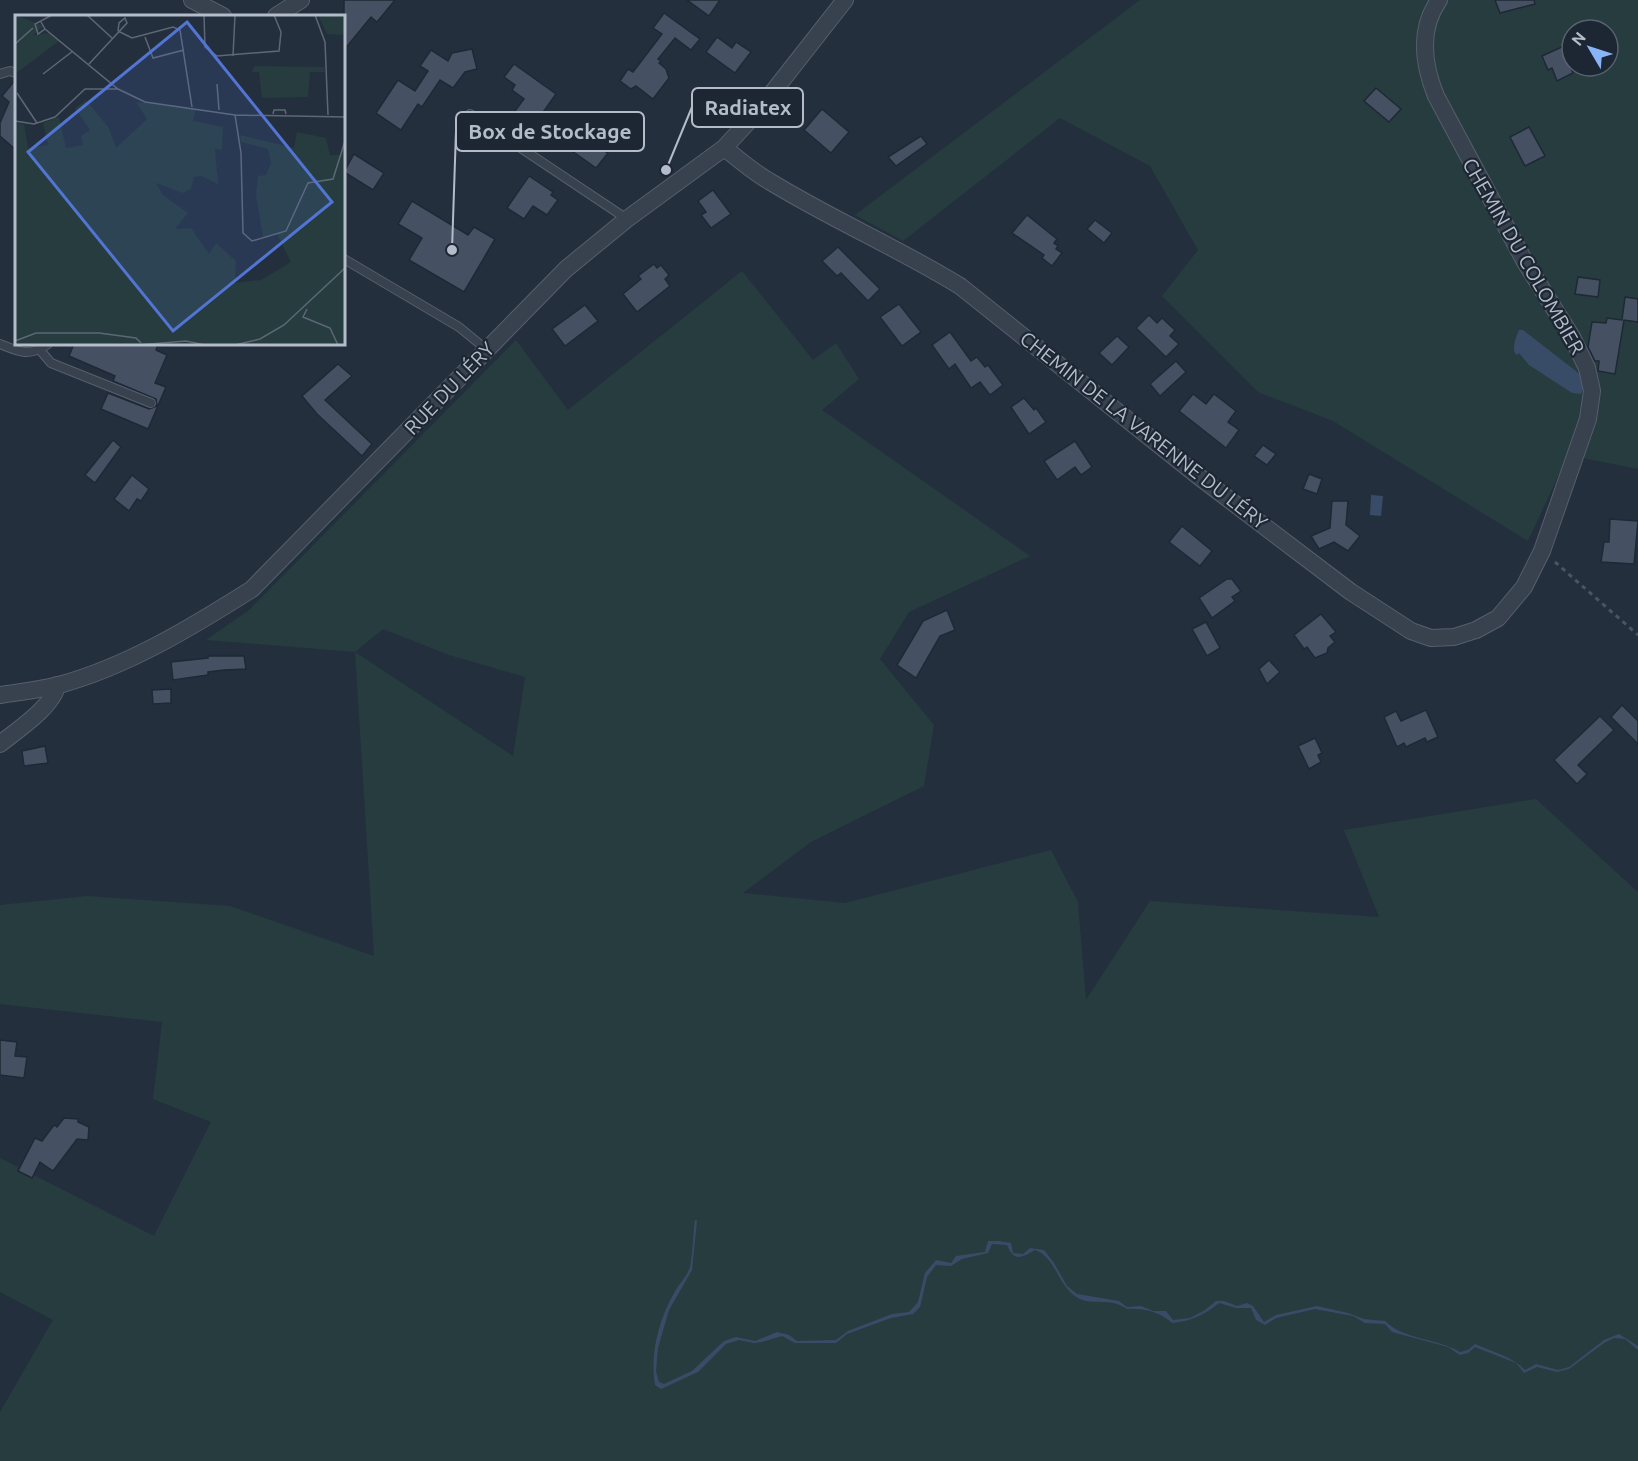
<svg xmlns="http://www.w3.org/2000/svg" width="1638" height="1461" font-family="Ubuntu,sans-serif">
	<rect width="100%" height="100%" fill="#242f3e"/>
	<g fill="#263c3f" fill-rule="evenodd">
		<path d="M1140,0H1638V469L1568,455L1528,541L1333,421L1258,392L1162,296L1198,250L1150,166L1060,118L903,241L855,215ZM1572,30H1608V66H1572Z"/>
		<path d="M742,271L813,360L836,343L859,379L822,410L1030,556L909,612L880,659L934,725L924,786L811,842L743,893L845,903L1051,850L1078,902L1086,1000L1150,901L1379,917L1344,830L1536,799L1638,892V1461H0V1412L53,1320L0,1292V1158L154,1236L211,1122L153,1099L162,1022L0,1004V905L87,896L230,906L374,956L355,652L206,640L249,610L516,340L568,410ZM383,629L449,655L525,677L513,756L355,652Z"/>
	</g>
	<g fill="#394c67">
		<path d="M1519,330H1523L1581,375L1583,389L1581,394L1572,393L1529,365L1519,353L1517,355L1515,353C1512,345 1516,338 1519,330Z"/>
		<polygon points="1371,495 1383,496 1381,516 1370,515"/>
		<path d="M695,1220L697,1221L692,1270L669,1310L658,1348L656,1371L659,1382L664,1384L692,1371L724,1341L736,1337L755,1341L777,1332L789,1335L797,1341L836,1340L848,1331L892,1314L909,1312L918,1302L925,1273L936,1260L951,1263L956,1256L985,1252L988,1241H999L1011,1243L1013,1253L1023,1254L1030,1248L1044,1250L1054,1263L1067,1286L1077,1294L1119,1301L1127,1307L1141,1306L1153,1311H1166L1173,1320L1190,1318L1205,1310L1216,1301H1224L1237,1306L1247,1303L1253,1306L1264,1322L1276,1315L1317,1306L1348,1313L1364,1319L1385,1321C1404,1340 1437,1338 1460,1352L1468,1350L1475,1344C1492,1352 1512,1356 1525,1370L1536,1364L1558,1370L1569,1367L1604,1340L1619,1334L1638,1346V1350L1625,1339L1614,1338L1604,1343L1569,1369L1557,1372L1537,1367L1524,1373L1516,1363L1475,1347L1468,1353L1460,1355L1448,1347L1392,1332L1385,1324L1365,1323L1353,1316L1315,1309L1276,1318L1265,1325L1256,1320L1251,1308H1236L1219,1303C1204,1315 1192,1321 1172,1323C1160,1312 1143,1308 1127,1309C1111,1297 1092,1306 1078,1298C1058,1287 1056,1257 1035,1250C1021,1258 1014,1262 1007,1245L992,1244L988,1253L962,1259L951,1266L936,1265L927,1277L920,1307L913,1314L891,1318L847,1334L836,1343H795L782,1336L762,1342L754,1343L739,1340L726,1344L698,1372L661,1389L655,1385C650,1355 658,1322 673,1295C677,1286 687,1277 690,1267C693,1252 693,1235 695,1220Z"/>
	</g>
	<g fill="#455162" stroke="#1f2835" stroke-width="1.5">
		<polygon points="344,0 395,0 377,22 371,17 344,50"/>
		<polygon points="687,0 720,0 709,16"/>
		<polygon points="1495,0 1534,0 1535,4 1500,13"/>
		<polygon points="664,13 700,39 691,50 675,38 658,59 661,61 659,63 666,69 669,78 653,99 636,86 631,89 620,81 628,69 633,72 662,34 653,28"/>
		<polygon points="717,37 732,48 736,42 751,52 735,73 706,52"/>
		<polygon points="1564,46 1571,60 1568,61 1573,73 1557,81 1552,68 1548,70 1542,56"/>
		<polygon points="472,49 477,69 465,72 453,88 440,80 422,107 418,104 401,130 376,113 398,80 415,91 428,71 420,66 431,50 448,61 452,53"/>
		<polygon points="514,64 556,94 534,125 515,111 524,99 512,90 515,85 504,77"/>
		<polygon points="16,79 16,150 0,136 0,123 9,102 2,96"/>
		<polygon points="1376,88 1401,109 1389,122 1364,101"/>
		<polygon points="822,109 849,132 831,153 804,130"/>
		<polygon points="601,116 619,130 604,151 608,153 596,168 568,148 579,133 585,137"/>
		<polygon points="1529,127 1545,156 1525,166 1510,137"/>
		<polygon points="921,136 927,144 896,166 888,157"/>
		<polygon points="354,154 384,173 373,190 344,172"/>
		<polygon points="529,176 553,192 551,195 558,200 547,215 533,206 524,219 507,208"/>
		<polygon points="713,190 731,214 711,228 701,215 706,212 698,201"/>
		<polygon points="412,201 468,235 474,227 495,239 464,292 409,260 422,238 398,224"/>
		<polygon points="1027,215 1057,239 1054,243 1058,246 1056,249 1062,253 1052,266 1042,258 1044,255 1012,233"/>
		<polygon points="1095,220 1112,233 1104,243 1087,229"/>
		<polygon points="838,247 880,289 868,301 841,273 837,276 822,261"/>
		<polygon points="654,264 657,268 661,265 669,275 665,279 670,286 637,312 623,294 641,279 638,276"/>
		<polygon points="1578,277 1600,280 1598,297 1575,294"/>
		<polygon points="1625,297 1638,299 1638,322 1624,320 1615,374 1598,371 1599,361 1595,361 1588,347 1592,322 1606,323 1607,318 1622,320"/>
		<polygon points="899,304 921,332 902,346 880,317"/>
		<polygon points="585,305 598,321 565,346 552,329"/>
		<polygon points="1149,315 1157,323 1162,318 1175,330 1170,336 1179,344 1166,357 1136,328"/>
		<polygon points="950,332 971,361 977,357 985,367 988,365 1003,385 990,395 980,382 971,388 955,364 949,369 932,345"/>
		<polygon points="1117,336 1129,347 1112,365 1099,353"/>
		<polygon points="74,344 158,344 156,350 167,355 155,383 166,387 148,429 101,409 108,393 149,409 157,406 156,399 113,381 115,376 69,356"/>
		<polygon points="1176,361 1186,372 1160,396 1150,384"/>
		<polygon points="338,364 352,376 325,400 372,444 362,456 317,414 302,396"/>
		<polygon points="1193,394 1206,404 1214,394 1236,411 1228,422 1239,430 1226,448 1179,411"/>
		<polygon points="1024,398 1034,410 1036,408 1046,422 1029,434 1011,407"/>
		<polygon points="113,440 121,447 95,483 85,475"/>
		<polygon points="1075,441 1092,467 1081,475 1075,467 1057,480 1044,461"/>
		<polygon points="1263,445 1276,454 1267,465 1254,456"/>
		<polygon points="1309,474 1322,479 1317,494 1303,489"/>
		<polygon points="132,475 149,489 141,501 137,499 129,511 114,499"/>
		<polygon points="1332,501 1348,501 1346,525 1360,536 1348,551 1334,542 1319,549 1311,536 1330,528"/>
		<polygon points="1610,519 1638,521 1634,564 1601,562 1604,542 1609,542"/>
		<polygon points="1182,526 1212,551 1200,566 1169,542"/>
		<polygon points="1227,579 1232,579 1241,591 1232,597 1235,601 1212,618 1199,598"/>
		<polygon points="947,610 955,630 940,636 916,678 897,665 923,621"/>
		<polygon points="1321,614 1336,632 1330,636 1335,642 1328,648 1327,653 1315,658 1307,647 1304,649 1294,635"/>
		<polygon points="1206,622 1220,648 1207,656 1192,629"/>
		<polygon points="208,656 244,656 246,669 224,670 208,672 208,675 173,680 171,662 208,658"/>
		<polygon points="1269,660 1280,672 1267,684 1259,669"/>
		<polygon points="171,689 171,703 153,704 152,690"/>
		<polygon points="1622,705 1638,721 1638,744 1611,717"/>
		<polygon points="1426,710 1438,737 1427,742 1425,738 1406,747 1404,743 1397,747 1384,717 1396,711 1401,721"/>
		<polygon points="1600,716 1614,730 1578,765 1587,774 1577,784 1554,760"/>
		<polygon points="1315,738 1322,753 1318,755 1321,762 1309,769 1298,746"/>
		<polygon points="45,746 48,763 24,766 22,751"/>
		<polygon points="0,1040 17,1042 15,1056 27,1057 24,1078 0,1075"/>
		<polygon points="64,1118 78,1119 78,1122 89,1127 88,1140 77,1139 53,1171 40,1162 32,1178 18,1171 35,1138 42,1141 54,1125 57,1127"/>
	</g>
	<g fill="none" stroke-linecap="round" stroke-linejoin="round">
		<defs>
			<g id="service">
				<polyline points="0,74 10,71 16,73"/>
				<polyline points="470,114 627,219"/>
				<polyline points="344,259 459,327 487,350"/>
				<path d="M0,344C19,352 30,357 48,344"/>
				<polyline points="40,350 51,363 151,403"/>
			</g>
			<g id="minor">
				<polyline points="192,0 223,16"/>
				<polyline points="276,16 301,0"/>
				<path d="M724,148C739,159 753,172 769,181C831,219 898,248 960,286L1198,476L1351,592L1411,631L1431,638L1454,637L1476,630L1498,618L1524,587L1542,551L1588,419L1592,391L1587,368L1572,337L1525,262L1436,96C1423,64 1418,30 1439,0"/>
				<path d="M0,695C19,692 40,690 59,685C128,666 192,627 252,589L566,269L627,219L724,148L758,111L845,0"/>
				<path d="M0,744C16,731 54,706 57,685"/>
			</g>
		</defs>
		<use href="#service" stroke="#565f6c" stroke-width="10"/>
		<use href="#minor" stroke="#565f6c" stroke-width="18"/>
		<polyline stroke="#44595c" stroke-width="3" stroke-dasharray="4.5 4.5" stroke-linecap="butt" points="1555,562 1638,635"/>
		<use href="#service" stroke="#38414e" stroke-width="8"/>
		<use href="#minor" stroke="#38414e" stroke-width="16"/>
	</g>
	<g text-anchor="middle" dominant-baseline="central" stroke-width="4.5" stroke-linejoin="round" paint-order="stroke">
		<g font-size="20" fill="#b4bcc9" stroke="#1d2633">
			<text transform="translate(1524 256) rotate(60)">CHEMIN DU COLOMBIER</text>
			<text transform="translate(449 388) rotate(-46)">RUE DU LÉRY</text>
			<text transform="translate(1144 430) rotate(38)">CHEMIN DE LA VARENNE DU LÉRY</text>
		</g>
	</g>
	<g transform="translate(15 15)">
		<rect width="330" height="330" fill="#242f3e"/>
		<path d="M0,0L29,11L18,20L35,18L44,26L0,59ZM303,0H330V20L312,19ZM239,51L309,52L310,57H295L293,82L247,83L244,57H237ZM71,85L94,113L101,133L132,104L121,87L181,94L178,106L208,112L207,135L200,134L203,169L186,161L179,162L176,174L168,178L141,168L148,180L173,198L160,214L176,213L194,239L201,228L221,246L220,268L246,265L276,247L262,219L248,222L241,180L243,161L251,160L256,148L253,134L226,127L225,120L279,133L282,117L311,123L315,140H326L330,132V330H0V108L9,109L13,133L33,130L28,108L44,102L51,133L68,130L66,121L75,115L60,93Z" fill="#263c3f"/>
		<path fill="none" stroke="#5e6776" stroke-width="1.5" d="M72,0L97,23M189,0L190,32L202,41L264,36L266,17L259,0M300,0L310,27L313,100M26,7L30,14L23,19L20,9L37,0M30,14L103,74L130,87L220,100L330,102M103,16L117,23L158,12L165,15L177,92M130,22L138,43L169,35M0,29L18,13M218,41L220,0M74,49L112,8L110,3L104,8L103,16M28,59L58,36M202,69L204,95M2,78L22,108M258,99L259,95H270L271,99M220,100L226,138L228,218L237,226L271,216L293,168L318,164L330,126M0,106L19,109L40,102L70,74H103M292,294L288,302L315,313L323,330M0,326L21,318H84L121,323L126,328M123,330L171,326L190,330M220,330L245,324L269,310L330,253"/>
		<path fill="#5274d3" fill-opacity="0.15" stroke="#5274d3" stroke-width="3" d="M172,7L317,187L158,316L13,137Z"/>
		<rect width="330" height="330" fill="none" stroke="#b4bcc9" stroke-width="3"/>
	</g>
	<path fill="none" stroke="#b4bcc9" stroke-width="2" d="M666 170L692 107M452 250L456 131"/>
	<g fill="#b4bcc9" stroke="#1d2633" stroke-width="2">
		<circle cx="666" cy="170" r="6"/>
		<circle cx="452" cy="250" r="6"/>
	</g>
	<g fill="#1d2633" stroke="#b4bcc9" stroke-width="2">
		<rect x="692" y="88" width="111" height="39" rx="6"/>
		<rect x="456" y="112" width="188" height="39" rx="6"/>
	</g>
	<g font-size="21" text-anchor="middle" font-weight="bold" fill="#b4bcc9">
		<text x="748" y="115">Radiatex</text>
		<text x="550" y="139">Box de Stockage</text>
	</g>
	<g transform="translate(1590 48) rotate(309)"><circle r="28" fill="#1d2633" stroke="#59626f" stroke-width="1.5"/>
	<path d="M0-4.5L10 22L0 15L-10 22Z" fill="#8ab4f8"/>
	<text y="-9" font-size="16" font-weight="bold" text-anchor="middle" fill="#b4bcc9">N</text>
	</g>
</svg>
